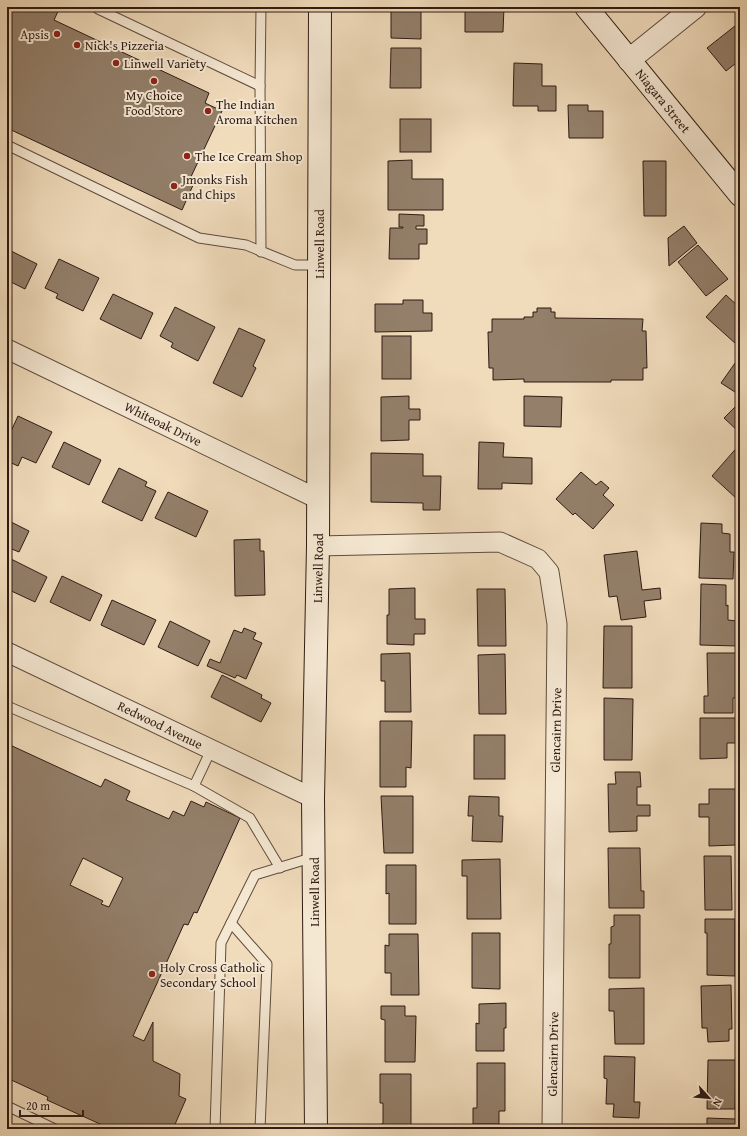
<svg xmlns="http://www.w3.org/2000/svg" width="747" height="1136" font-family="'Gentium Book Plus',serif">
	<rect width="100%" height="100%" fill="#f0dbbb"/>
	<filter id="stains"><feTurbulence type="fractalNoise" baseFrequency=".005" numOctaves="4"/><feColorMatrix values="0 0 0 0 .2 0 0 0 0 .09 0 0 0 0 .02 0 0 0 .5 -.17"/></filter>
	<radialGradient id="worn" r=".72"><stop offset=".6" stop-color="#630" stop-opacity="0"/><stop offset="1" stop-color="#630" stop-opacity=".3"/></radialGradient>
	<g fill="#937f6a" stroke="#2f1b13" fill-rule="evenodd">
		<polygon points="7,7 60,7 54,20 209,93 205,103 222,111 189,181 194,183 182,210 7,128"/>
		<polygon points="391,7 421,7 421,39 391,38"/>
		<polygon points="465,7 504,7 503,32 465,32"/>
		<polygon points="740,22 740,60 726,71 707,48"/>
		<polygon points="391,48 421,48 421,88 390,88"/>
		<polygon points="514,63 542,64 542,86 556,86 556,111 538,111 538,106 513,106"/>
		<polygon points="568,105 588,105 588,111 603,111 603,138 569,138"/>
		<rect x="400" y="119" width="31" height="33"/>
		<polygon points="412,160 412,179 443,179 443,210 388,210 388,161"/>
		<polygon points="643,161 666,161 666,216 644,216"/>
		<polygon points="399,214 424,215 424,226 416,226 416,229 427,229 427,244 419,244 419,259 389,259 390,228 403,228 403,227 399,227"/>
		<polygon points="684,226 697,243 669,266 668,238"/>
		<polygon points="698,245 728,279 706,296 678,262"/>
		<polygon points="7,249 37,264 25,289 7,280"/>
		<polygon points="59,259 99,278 83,311 56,298 58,294 45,288"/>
		<polygon points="113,294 153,313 141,339 100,319"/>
		<polygon points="726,295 740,308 740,340 736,344 706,317"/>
		<polygon points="403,300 423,300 423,313 432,313 432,331 375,332 375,304 403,304"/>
		<polygon points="175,307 215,327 198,361 171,347 173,343 160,336"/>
		<polygon points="537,308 551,308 551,312 555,312 555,318 643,319 642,331 646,331 647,368 643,368 643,380 611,380 611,382 524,382 524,379 493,380 493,368 489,368 488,332 492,332 492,319 524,319 524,317 533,317 533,312 537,312"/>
		<polygon points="239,328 265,340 253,366 256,368 242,397 213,383"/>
		<rect x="382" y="336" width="29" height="43"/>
		<polygon points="740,356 740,391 738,394 721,383"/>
		<polygon points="409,396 409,409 420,409 420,420 409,420 409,440 381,441 381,397"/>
		<polygon points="524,396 562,397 561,427 524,426"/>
		<polygon points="740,402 740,433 724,418"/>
		<polygon points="18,416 52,432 36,463 22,457 18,466 7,461 7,454 8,451 7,450 7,440"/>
		<polygon points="64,442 101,460 89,485 52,467"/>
		<polygon points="479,442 504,443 503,457 532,458 532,484 502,483 502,489 478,489"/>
		<polygon points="740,444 740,496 737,499 712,476"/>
		<polygon points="371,453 423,454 423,476 441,476 440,510 423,510 423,503 371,502"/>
		<polygon points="119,468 147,482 145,486 156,491 142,521 102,502"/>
		<polygon points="581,472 596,485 601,481 609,488 603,495 614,505 593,529 575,513 573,515 556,499"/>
		<polygon points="168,492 208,511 196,537 155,518"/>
		<polygon points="9,521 29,531 19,552 7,547 7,524"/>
		<polygon points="701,523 722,524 722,533 730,534 730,552 734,552 733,579 699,578"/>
		<polygon points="260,539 260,551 264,551 265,595 235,596 234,540"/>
		<polygon points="637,551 642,590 660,588 661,599 644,601 646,617 621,620 617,596 609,597 604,555"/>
		<polygon points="7,557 47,577 35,602 7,589"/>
		<polygon points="62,576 102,595 90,621 50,602"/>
		<polygon points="701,584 726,585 726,606 728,605 728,620 737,621 737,646 700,645"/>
		<polygon points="415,588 415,619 425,619 425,634 414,634 414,645 387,644 387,615 389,615 389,589"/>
		<polygon points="477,589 505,589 506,646 478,646"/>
		<polygon points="112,600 156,620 144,645 101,625"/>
		<polygon points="170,621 210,641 198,666 158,647"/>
		<polygon points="604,626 632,626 632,688 603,688"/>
		<polygon points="244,628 256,633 253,639 262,643 246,679 237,675 235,678 207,666 210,659 220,663 234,630 242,633"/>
		<polygon points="410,653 411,712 385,712 385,681 381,681 381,654"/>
		<polygon points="707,653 737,653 737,698 733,698 733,713 704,713 704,696 708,696"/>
		<polygon points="505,654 506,714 479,714 478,655"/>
		<polygon points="222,675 262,695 261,698 271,703 261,722 211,697"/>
		<polygon points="604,698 633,699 632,760 604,760"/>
		<polygon points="700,718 736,718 736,743 727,743 727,758 700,759"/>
		<polygon points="380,721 412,721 411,768 406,767 406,787 380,787"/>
		<rect x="474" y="735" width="31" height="44"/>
		<path d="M10,745L101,787L105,779L130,791L126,800L169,819L173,811L184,816L191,801L204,807L206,802L240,818L197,913L194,912L188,925L184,924L133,1036L144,1041L153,1022V1061L180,1074L179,1096L186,1099L173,1129H111L47,1100L48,1097L7,1078V751ZM83,858L123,878L109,907L101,904L103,901L70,885Z"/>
		<polygon points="615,772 640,772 641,787 637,787 637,805 650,805 650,816 637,816 637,831 609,832 608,784 616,784"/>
		<polygon points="709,789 736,789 736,845 709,846 709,817 699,817 699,804 709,804"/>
		<polygon points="381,796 413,796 413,853 384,853"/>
		<polygon points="469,796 499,797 499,816 503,816 502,842 472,841 473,816 468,816"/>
		<polygon points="608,848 640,848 641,891 644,891 644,908 609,908"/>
		<polygon points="704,856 731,856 732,910 705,910"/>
		<polygon points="500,859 501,919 467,919 467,876 462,876 462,860"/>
		<polygon points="386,865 416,865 416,924 389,924 389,893 386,894"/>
		<polygon points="614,915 640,915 640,978 609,978 609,944 611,944 611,927 614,926"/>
		<polygon points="705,919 735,919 735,976 707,975 707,933 705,933"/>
		<polygon points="472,933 500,933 500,989 472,988"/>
		<polygon points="389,934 418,934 419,995 391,995 391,973 385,973 385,945 389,946"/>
		<polygon points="731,985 732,1029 729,1029 729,1041 708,1042 707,1028 702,1028 701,986"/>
		<polygon points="644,988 644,1044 615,1044 614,1011 609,1011 609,989"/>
		<polygon points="506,1003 506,1028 504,1028 504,1051 476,1051 476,1023 479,1024 479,1004"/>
		<polygon points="381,1006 405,1006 405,1016 416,1016 415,1062 385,1062 385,1020 381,1019"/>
		<polygon points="604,1056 635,1057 634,1102 640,1102 639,1118 613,1117 614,1104 606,1104 607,1079 604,1078"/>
		<polygon points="708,1060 736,1060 735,1109 707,1109"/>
		<polygon points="477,1063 505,1063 505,1111 499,1111 499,1124 473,1124 473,1108 477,1108"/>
		<polygon points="380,1074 411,1074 411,1127 408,1127 408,1129 381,1129 381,1124 383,1124 383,1103 380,1103"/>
		<polygon points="707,1118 736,1119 736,1129 707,1129"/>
		<polygon points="604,1125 632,1126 631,1129 604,1129"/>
	</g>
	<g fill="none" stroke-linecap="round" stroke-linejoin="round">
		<defs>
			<g id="service">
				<polyline points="99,7 98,9 260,86"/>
				<polyline points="261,7 260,86 261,252"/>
				<polyline points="7,145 199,238 246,245 295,265 319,265"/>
				<polyline points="7,706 194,786"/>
				<polyline points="211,750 194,786 250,818 280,868"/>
				<polyline points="231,923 267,964 260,1129"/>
				<polyline points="7,1106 55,1129"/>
				<polyline points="215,1129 221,943 255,875 314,857"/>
			</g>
			<g id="minor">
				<polyline points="7,349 318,499"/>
				<polyline points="318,546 500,542 538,559 549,572 557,624 552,1129"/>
				<polyline points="7,652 313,798"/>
			</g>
			<polyline id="tertiary" points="629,60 695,7"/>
			<g id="secondary">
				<polyline points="586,7 740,195"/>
				<polyline points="316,1129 313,798 318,546 320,7"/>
			</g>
		</defs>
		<use href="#service" stroke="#5f4b3d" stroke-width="11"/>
		<use href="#minor" stroke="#5f4b3d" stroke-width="21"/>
		<use href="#tertiary" stroke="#5f4b3d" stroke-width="24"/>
		<use href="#secondary" stroke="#2f1b13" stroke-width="24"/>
		<use href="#service" stroke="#f5e8d3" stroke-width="9"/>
		<use href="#minor" stroke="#f5e8d3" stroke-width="19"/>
		<use href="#tertiary" stroke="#f5e8d3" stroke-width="22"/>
		<use href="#secondary" stroke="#f5e8d3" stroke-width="22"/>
	</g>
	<g fill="#8f2418" stroke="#f5e8d3" stroke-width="1.5">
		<circle cx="57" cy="34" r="4"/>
		<circle cx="77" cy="45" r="4"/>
		<circle cx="116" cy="63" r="4"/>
		<circle cx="154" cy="81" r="4"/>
		<circle cx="208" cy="111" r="4"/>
		<circle cx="187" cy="156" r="4"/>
		<circle cx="174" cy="186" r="4"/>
		<circle cx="152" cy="974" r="4"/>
	</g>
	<g text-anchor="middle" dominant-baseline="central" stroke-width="4" stroke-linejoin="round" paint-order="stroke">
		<g font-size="13" fill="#2f1b13" stroke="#f5e8d3" text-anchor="start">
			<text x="49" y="34" text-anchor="end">Apsis</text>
			<text x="85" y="45">Nick's Pizzeria</text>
			<text x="124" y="63">Linwell Variety</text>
			<text x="154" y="95" text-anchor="middle">My Choice<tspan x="154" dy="15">Food Store</tspan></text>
			<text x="216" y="104">The Indian<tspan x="216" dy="15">Aroma Kitchen</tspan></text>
			<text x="195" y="156">The Ice Cream Shop</text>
			<text x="182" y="179">Jmonks Fish<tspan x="182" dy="15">and Chips</tspan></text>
			<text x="160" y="967">Holy Cross Catholic<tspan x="160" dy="15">Secondary School</tspan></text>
		</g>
		<g font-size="13" fill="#2f1b13" stroke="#f5e8d3">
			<text transform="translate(663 101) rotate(51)">Niagara Street</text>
			<text transform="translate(319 244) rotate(-90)">Linwell Road</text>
			<text transform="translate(163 424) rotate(26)">Whiteoak Drive</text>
			<text transform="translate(318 568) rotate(-89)">Linwell Road</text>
			<text transform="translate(160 725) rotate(26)">Redwood Avenue</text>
			<text transform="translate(556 730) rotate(-89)">Glencairn Drive</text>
			<text transform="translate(314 892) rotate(-90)">Linwell Road</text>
			<text transform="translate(553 1054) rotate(-89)">Glencairn Drive</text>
		</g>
	</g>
	<rect width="747" height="1136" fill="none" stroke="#f0dbbb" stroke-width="24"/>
	<rect x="8" y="8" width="731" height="1120" fill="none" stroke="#2f1b13" stroke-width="2"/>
	<rect x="12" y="12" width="723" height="1112" fill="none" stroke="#2f1b13"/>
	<g transform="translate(709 1098) rotate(117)" stroke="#f5e8d3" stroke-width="3" paint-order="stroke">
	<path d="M0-3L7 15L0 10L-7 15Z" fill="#2f1b13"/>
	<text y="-6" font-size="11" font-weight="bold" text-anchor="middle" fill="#2f1b13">N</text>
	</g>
	<path d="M20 1110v6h63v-6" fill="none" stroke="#2f1b13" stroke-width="2"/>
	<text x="26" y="1110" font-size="12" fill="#2f1b13" stroke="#f5e8d3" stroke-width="3" paint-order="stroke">20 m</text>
	<rect width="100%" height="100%" filter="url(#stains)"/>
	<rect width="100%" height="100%" fill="url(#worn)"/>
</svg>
